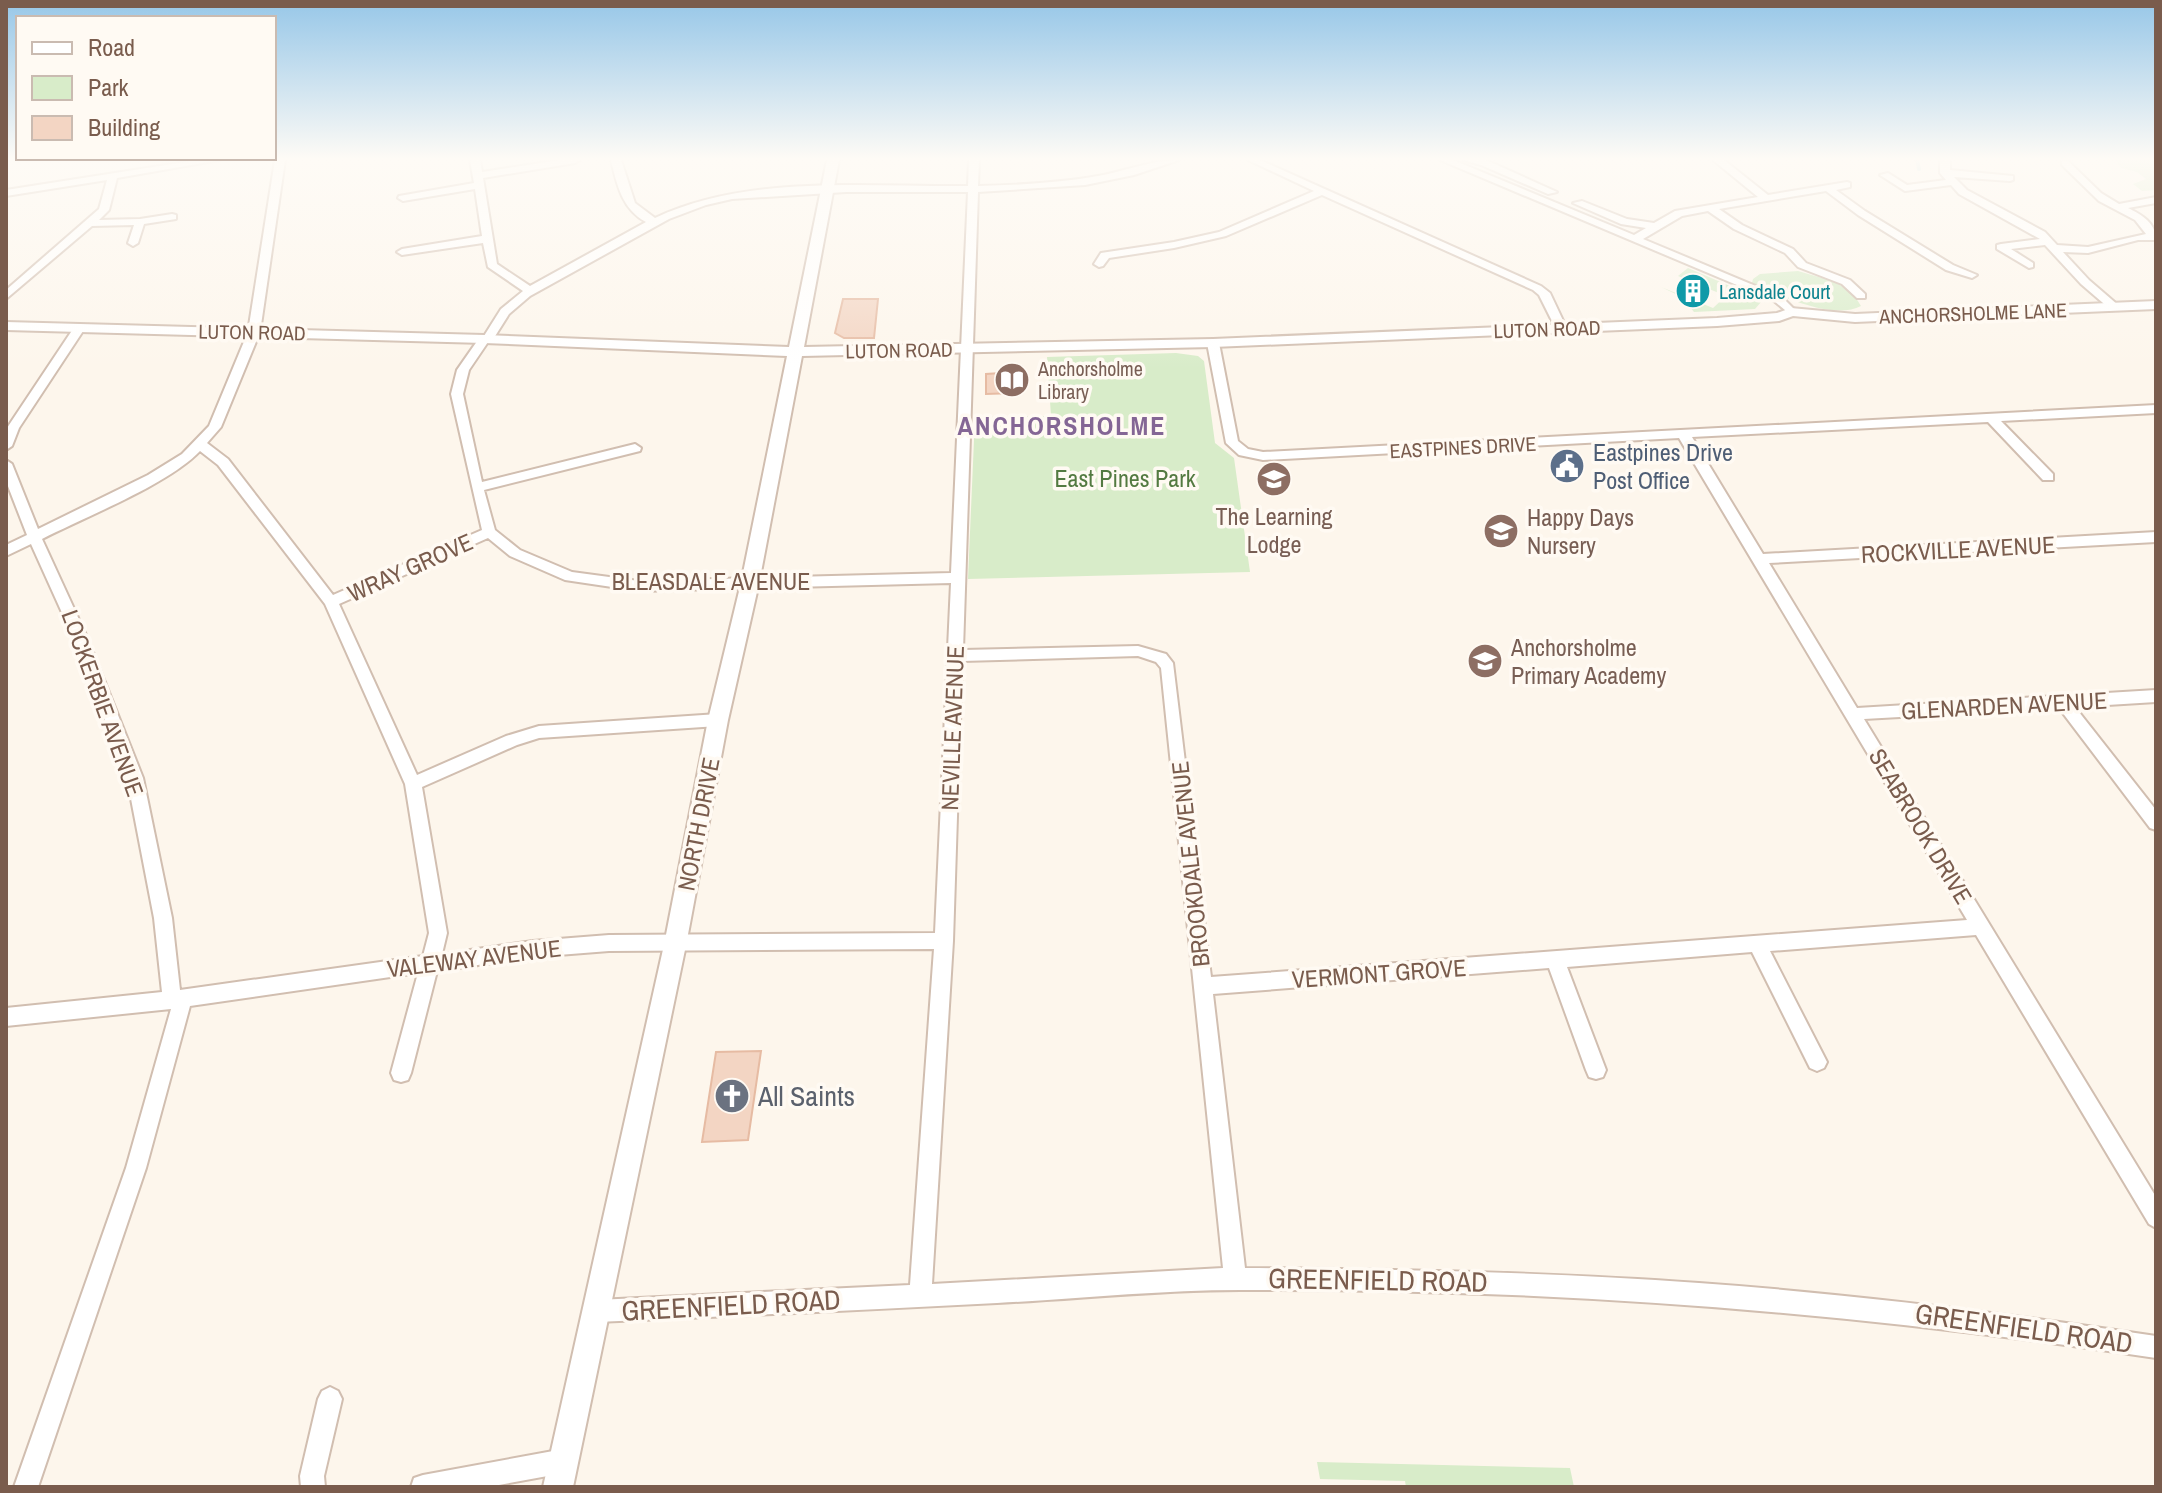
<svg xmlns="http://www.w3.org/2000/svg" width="2162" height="1493" font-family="'Archivo Narrow',sans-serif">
	<rect width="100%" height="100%" fill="#fdf6ec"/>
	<g fill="#d8ecc9">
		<polygon points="2115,160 2156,160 2156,190 2142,191 2133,184 2146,179 2137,172 2121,168"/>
		<polygon points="1688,268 1753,296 1761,302 1755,309 1694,312 1682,297 1661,287 1713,308 1726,296 1678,276"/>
		<path d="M1798,271L1836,282L1854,295L1861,306C1833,321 1779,295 1752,283L1753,279L1760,274Z"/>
		<polygon points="1176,353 1198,356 1204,361 1215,443 1234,458 1250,572 968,579 975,417 1051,416 1047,357"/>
		<polygon points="1317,1462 1570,1468 1574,1487 1406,1487 1405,1481 1320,1479"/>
	</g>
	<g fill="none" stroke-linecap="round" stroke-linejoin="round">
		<polyline stroke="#a5d3da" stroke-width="4" points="1917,160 1919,169"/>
	</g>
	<g fill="#f3d5c3" stroke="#e6bba3" stroke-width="2">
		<polygon points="843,299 878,299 874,338 844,338 835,333"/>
		<polygon points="1017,372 1015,393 986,394 986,374"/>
		<polygon points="761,1051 748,1140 702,1142 716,1052"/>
	</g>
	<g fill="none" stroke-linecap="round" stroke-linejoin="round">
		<defs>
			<g id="minor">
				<polygon points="198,160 220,160 117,178 109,210 99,220 140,219 172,214 176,215 176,219 144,224 138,243 133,246 128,243 134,225 92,226 6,299 6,290 99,209 107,180 6,196 6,190"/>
				<path d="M275,160H285L260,332L221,427L207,443L228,459L333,595L482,530L451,394L457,370L480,337L484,336L501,309L523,291L488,267L483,243L402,255L397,252L402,249L482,236L475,189L403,201L398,198L399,196L474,183L470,160H480L482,172L559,160H580L575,163L483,178L497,264L530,286L646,222C622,209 617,185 611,160H621L635,203L655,218C748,174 867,187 968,186L969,160H979L978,186C1018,185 1059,183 1098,176C1125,171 1152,160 1179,160L1134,175L1085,185L978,192L963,650L1138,646L1166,654L1173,663L1211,977L1967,920L1679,438L1263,460L1239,455L1226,443L1207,343L1209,341L1219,343L1238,441L1248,449L1263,452L2156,405V413L2001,421L2053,474V480H2043L1988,422L1692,437L1763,554L2156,532V542L1769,563L1857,708L2156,690V702L2075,707L2156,810V830L2150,828L2059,708L1864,719L2156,1197V1228L2149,1224L1976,935L1770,951L1827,1062L1824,1068L1817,1071L1810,1068L1752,952L1567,967L1606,1070L1603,1077L1596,1079L1589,1077L1586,1070L1549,968L1213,994L1245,1268C1396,1269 1548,1272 1699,1283C1852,1294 2004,1313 2156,1336V1358C1852,1312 1548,1288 1240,1290C1159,1290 1078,1299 997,1303C864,1310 730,1316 597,1322L589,1319L586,1311L589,1303L597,1300L910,1285L934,949L609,951L533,957L437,971L411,1073L408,1080L401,1082L394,1080L391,1073L418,973L190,1006L146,1168L38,1487H14L126,1168L171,1009L6,1026V1008L162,992L154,918L127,778L73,637L31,544L6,556V545L27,535L6,481V460L12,464L38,529L148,475L182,454L209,426L248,332ZM846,192H968L951,573L639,581L572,572L520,550L495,530L484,490L640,451L641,448L635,444L482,482L463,394L469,370L488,342L492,341L509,314L530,296L669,219L706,205L732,199ZM200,451L218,465L325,604L405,784L429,933L423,956L180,990L172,918L143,778L87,637L42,539C85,517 169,484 200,451ZM488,538L510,556L565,580L639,591L951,583L935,933L609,935L533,941L442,954L447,933L422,787L517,745L539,738L718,726L726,720L718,714L539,726L506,736L417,775L339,604ZM1138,656L1156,662L1161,668L1223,1268L932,1284L953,941L962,661Z"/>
				<polygon points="1248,160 1260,160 1541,286 1550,293 1567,329 1557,331 1539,295 1533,290 1322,195 1226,236 1174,248 1109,258 1103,266 1099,267 1094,264 1101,253 1174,242 1219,232 1314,191"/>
				<polygon points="1440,160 1453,160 1634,235 1646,228 1621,224 1573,203 1582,201 1627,219 1654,223 1675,211 1758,197 1713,160 1724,160 1768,195 1847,182 1850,183 1850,187 1836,190 1865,211 1953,265 1977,275 1972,278 1946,270 1858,215 1826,191 1719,209 1742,225 1793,249 1806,263 1850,280 1865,294 1865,298 1857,298 1842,284 1798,267 1785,253 1734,229 1708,211 1682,216 1643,239 1782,297 1797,312 1791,315 1774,301 1763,296"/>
				<polygon points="1463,160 1486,160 1557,192 1548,194 1481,165"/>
				<path d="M1940,160H1950V170L2013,176V180L2010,181L1954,177L1967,190L2045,232L2057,245L2088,247L2146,234L2135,220L2099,201L2062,165V161H2068L2101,193L2119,204L2156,197V203L2128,208C2142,215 2156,223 2156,240H2138L2088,253L2063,252L2089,280L2118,305V309H2110L2081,284L2045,245L2011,249L2033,263V267L2029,268L1997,249V245L2001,244L2040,239L1959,194L1951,185L1905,191L1880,175L1888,173L1907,185L1946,180L1940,173Z"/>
				<polygon points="79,325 85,328 19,428 12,446 6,450 7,428 75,326"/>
				<polygon points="330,1387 338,1391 342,1399 324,1476 325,1487 301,1487 300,1476 318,1399 322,1391"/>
				<polygon points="564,1449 572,1453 576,1461 572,1469 564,1473 488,1487 411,1487 414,1478 423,1475"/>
			</g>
			<polygon id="tertiary" points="827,160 839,160 804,347 1213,339 1717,318 1777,313 1791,308 1855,314 2156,301 2156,309 1855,322 1793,316 1779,321 1717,326 1213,347 802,356 759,583 728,720 686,945 573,1487 543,1487 664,945 708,720 741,583 787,356 484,343 6,330 6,322 484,335 789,347"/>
		</defs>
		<use href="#minor" stroke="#d1beb0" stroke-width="4"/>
		<use href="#tertiary" stroke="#d1beb0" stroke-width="4"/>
		<use href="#minor" fill="#fff" fill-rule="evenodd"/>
		<use href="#tertiary" fill="#fff" fill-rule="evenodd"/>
	</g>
	<linearGradient id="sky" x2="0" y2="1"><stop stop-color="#97c7e8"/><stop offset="0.43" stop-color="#fefbf6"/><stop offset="1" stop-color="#fefbf6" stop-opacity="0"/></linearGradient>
	<rect width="2162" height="369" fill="url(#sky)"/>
	<defs>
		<symbol id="building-disc" viewBox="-11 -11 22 22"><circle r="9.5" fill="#0f9aa8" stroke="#fffaf3"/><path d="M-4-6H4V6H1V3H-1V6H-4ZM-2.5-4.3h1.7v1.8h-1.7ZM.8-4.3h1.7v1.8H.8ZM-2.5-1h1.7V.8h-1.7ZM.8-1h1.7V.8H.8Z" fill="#fff"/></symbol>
		<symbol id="library-disc" viewBox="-11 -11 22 22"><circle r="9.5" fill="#8d6e63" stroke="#fffaf3"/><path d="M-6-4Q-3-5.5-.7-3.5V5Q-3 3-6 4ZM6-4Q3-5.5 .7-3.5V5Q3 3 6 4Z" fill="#fff"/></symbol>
		<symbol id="civic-disc" viewBox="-11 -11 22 22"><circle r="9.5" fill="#5c6f8a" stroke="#fffaf3"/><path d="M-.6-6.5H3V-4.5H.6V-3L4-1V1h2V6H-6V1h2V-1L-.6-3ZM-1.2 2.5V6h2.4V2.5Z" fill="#fff"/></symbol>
		<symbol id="school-disc" viewBox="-11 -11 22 22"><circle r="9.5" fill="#8d6e63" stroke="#fffaf3"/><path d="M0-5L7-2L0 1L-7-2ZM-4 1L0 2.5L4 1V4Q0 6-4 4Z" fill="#fff"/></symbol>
		<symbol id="church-disc" viewBox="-11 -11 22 22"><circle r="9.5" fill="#6b7280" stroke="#fffaf3"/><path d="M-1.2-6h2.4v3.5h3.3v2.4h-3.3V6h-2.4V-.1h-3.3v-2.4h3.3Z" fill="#fff"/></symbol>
	</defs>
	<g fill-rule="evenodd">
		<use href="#building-disc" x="1673" y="271" width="40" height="40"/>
		<use href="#library-disc" x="992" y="360" width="40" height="40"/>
		<use href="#civic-disc" x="1547" y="446" width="40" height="40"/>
		<use href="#school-disc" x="1254" y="459" width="40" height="40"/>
		<use href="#school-disc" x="1481" y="511" width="40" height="40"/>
		<use href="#school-disc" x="1465" y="641" width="40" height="40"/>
		<use href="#church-disc" x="712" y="1076" width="40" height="40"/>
	</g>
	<g text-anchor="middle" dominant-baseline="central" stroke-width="7" stroke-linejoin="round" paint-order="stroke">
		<g font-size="20" fill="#0d838f" stroke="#fffaf3" text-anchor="start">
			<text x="1719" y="291">Lansdale Court</text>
		</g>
		<g font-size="20" fill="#7a5c4d" stroke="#fffaf3">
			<text transform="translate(1973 313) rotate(-2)">ANCHORSHOLME LANE</text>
			<text transform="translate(1547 329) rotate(-2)">LUTON ROAD</text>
			<text transform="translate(252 332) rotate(1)">LUTON ROAD</text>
			<text transform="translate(899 350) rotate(-1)">LUTON ROAD</text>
			<text transform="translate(1463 447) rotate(-3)">EASTPINES DRIVE</text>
		</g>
		<g font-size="20" fill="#785e54" stroke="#fffaf3" text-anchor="start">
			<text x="1038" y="368">Anchorsholme<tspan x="1038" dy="23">Library</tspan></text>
		</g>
		<g font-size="24" fill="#4e5e75" stroke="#fffaf3" text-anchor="start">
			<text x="1593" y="452">Eastpines Drive<tspan x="1593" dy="28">Post Office</tspan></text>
		</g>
		<g font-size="24" fill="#537a41" stroke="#fffaf3">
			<text x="1125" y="478">East Pines Park</text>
		</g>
		<g font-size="24" fill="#785e54" stroke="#fffaf3" text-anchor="start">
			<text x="1274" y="516" text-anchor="middle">The Learning<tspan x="1274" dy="28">Lodge</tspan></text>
			<text x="1527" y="517">Happy Days<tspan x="1527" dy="28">Nursery</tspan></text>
			<text x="1511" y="647">Anchorsholme<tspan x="1511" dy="28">Primary Academy</tspan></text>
		</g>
		<g font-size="24" fill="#7a5c4d" stroke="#fffaf3">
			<text transform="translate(1958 549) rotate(-3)">ROCKVILLE AVENUE</text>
			<text transform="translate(410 567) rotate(-24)">WRAY GROVE</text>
			<text x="711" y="581">BLEASDALE AVENUE</text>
			<text transform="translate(103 703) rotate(70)">LOCKERBIE AVENUE</text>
			<text transform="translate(2004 705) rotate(-3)">GLENARDEN AVENUE</text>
			<text transform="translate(952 728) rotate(-88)">NEVILLE AVENUE</text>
			<text transform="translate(698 824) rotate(-79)">NORTH DRIVE</text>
			<text transform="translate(1921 826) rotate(59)">SEABROOK DRIVE</text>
			<text transform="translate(1190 864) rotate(-96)">BROOKDALE AVENUE</text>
			<text transform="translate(474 958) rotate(-7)">VALEWAY AVENUE</text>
			<text transform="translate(1379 973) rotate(-4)">VERMONT GROVE</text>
		</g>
		<g font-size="26" font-weight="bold" letter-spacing="2" fill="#846695" stroke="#fffaf3">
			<text x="1062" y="425">ANCHORSHOLME</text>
		</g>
		<g font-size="28" fill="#5b616d" stroke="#fffaf3" text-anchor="start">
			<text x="758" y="1096">All Saints</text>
		</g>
		<g font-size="28" fill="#7a5c4d" stroke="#fffaf3">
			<text transform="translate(1378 1280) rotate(1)">GREENFIELD ROAD</text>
			<text transform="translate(731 1305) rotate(-3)">GREENFIELD ROAD</text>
			<text transform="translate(2024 1328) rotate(8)">GREENFIELD ROAD</text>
		</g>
	</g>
	<rect width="2162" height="1493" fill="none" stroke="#7a5c4d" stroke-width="16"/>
	<rect x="16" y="16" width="260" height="144" fill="#fffaf3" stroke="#cabbb1" stroke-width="2"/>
	<rect x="32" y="42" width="40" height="12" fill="#ffffff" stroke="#cabbb1" stroke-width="2"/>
	<text x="88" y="56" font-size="24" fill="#7a5c4d">Road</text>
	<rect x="32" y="76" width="40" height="24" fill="#d8ecc9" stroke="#cabbb1" stroke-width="2"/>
	<text x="88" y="96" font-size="24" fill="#7a5c4d">Park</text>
	<rect x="32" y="116" width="40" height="24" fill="#f3d5c3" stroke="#cabbb1" stroke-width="2"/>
	<text x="88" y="136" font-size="24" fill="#7a5c4d">Building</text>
</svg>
